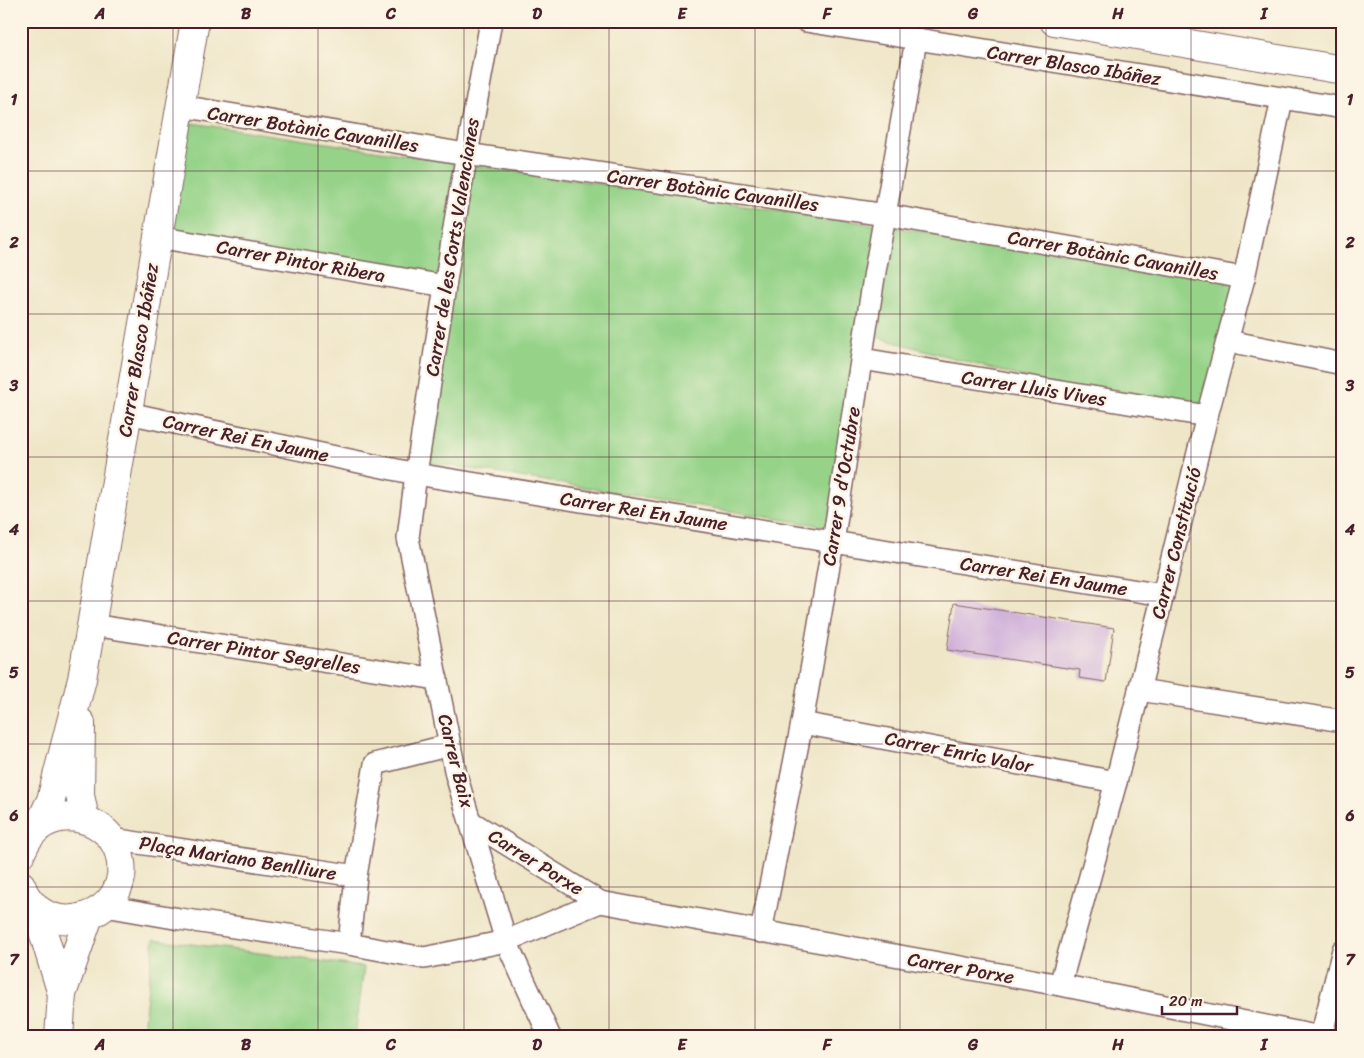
<svg xmlns="http://www.w3.org/2000/svg" width="1364" height="1058" font-family="Sriracha,sans-serif">
	<rect width="100%" height="100%" fill="#fcf5e5"/>
	<filter id="ink" filterUnits="userSpaceOnUse"><feTurbulence type="fractalNoise" baseFrequency=".02" numOctaves="2"/><feDisplacementMap in="SourceGraphic" scale="10" xChannelSelector="R" yChannelSelector="G"/><feConvolveMatrix kernelMatrix="1 2 1 2 8 2 1 2 1" color-interpolation-filters="sRGB"/></filter>
	<filter id="wash" filterUnits="userSpaceOnUse"><feTurbulence type="fractalNoise" baseFrequency=".0096" numOctaves="4" result="noise"/><feDisplacementMap in="SourceGraphic" scale="20" xChannelSelector="R" yChannelSelector="G"/><feGaussianBlur stdDeviation="1.12" result="paint"/><feColorMatrix in="noise" values="0 0 0 0 0 0 0 0 0 0 0 0 0 0 0 0 0 1.4 0 .05"/><feComposite in="paint" operator="in"/></filter>
	<g filter="url(#wash)">
		<rect width="100%" height="100%" fill="#efe6c8"/>
		<g fill="#96d389" stroke="#70795a">
			<polygon points="178,121 1135,263 1244,278 1207,416 1102,399 873,336 841,529 422,461 445,286 157,237"/>
			<polygon points="154,939 364,967 355,1037 142,1037"/>
		</g>
		<g id="blocks">
			<polygon fill="#ceadda" points="954,603 1114,628 1106,682 1079,678 1080,670 947,650"/>
		</g>
	</g>
	<g filter="url(#ink)">
		<use href="#blocks" fill-opacity="0" stroke="#846562" stroke-width="1"/>
		<g fill="none" stroke-linecap="round" stroke-linejoin="round">
			<defs>
				<g id="street">
					<polyline points="491,21 457,209 416,474 408,538 456,775 506,941 550,1037"/>
					<polyline points="806,21 1343,108"/>
					<polyline points="181,106 466,154 886,215 1244,278"/>
					<polyline points="157,237 445,286"/>
					<polyline points="1228,341 1343,364"/>
					<polyline points="862,359 1207,416"/>
					<polyline points="128,413 416,474 833,542 1163,595"/>
					<polyline points="92,625 437,679"/>
					<polyline points="1139,690 1343,721"/>
					<polyline points="802,723 1116,782"/>
					<polyline points="471,822 600,902 1060,985 1321,1037"/>
					<polyline points="112,839 356,876 349,944"/>
					<polyline points="356,876 375,764 450,745"/>
					<polyline points="105,906 180,919 349,944 424,958 506,941 600,902"/>
					<polyline points="761,932 802,723 833,542 874,277 916,40"/>
					<polyline points="1060,985 1116,782 1163,595 1207,416 1244,278 1282,99"/>
					<polyline points="1321,1037 1343,950"/>
				</g>
				<g id="secondary">
					<polyline points="1054,21 1343,70"/>
					<polyline points="81,723 80,795 85,819"/>
					<polyline points="38,827 51,800 82,679 195,21"/>
					<path d="M21,853C25,843 30,834 38,828C65,806 109,820 119,853C138,918 42,947 21,885"/>
					<polyline points="35,906 62,994"/>
					<polyline points="59,1037 62,994 89,916"/>
				</g>
			</defs>
			<use href="#street" stroke="#846562" stroke-width="24"/>
			<use href="#secondary" stroke="#846562" stroke-width="30"/>
			<use href="#street" stroke="#fff" stroke-width="21"/>
			<use href="#secondary" stroke="#fff" stroke-width="28"/>
		</g>
	</g>
	<path fill="none" stroke="#4a1f2b" stroke-width="1" stroke-opacity="0.55" d="M173,21V1037M318,21V1037M464,21V1037M609,21V1037M755,21V1037M900,21V1037M1046,21V1037M1191,21V1037M21,171H1343M21,314H1343M21,457H1343M21,601H1343M21,744H1343M21,887H1343"/>
	<g text-anchor="middle" dominant-baseline="central" stroke-width="5" stroke-linejoin="round" paint-order="stroke">
		<g font-size="19" fill="#4a1f2b" stroke="#fcf5e5">
			<text transform="translate(1074 65) rotate(9)">Carrer Blasco Ibáñez</text>
			<text transform="translate(313 129) rotate(9)">Carrer Botànic Cavanilles</text>
			<text transform="translate(713 190) rotate(8)">Carrer Botànic Cavanilles</text>
			<text transform="translate(452 247) rotate(-81)">Carrer de les Corts Valencianes</text>
			<text transform="translate(1113 255) rotate(10)">Carrer Botànic Cavanilles</text>
			<text transform="translate(301 261) rotate(10)">Carrer Pintor Ribera</text>
			<text transform="translate(138 350) rotate(-81)">Carrer Blasco Ibáñez</text>
			<text transform="translate(1034 388) rotate(9)">Carrer Lluis Vives</text>
			<text transform="translate(246 438) rotate(12)">Carrer Rei En Jaume</text>
			<text transform="translate(841 486) rotate(-81)">Carrer 9 d'Octubre</text>
			<text transform="translate(644 511) rotate(9)">Carrer Rei En Jaume</text>
			<text transform="translate(1176 543) rotate(-76)">Carrer Constitució</text>
			<text transform="translate(1044 576) rotate(9)">Carrer Rei En Jaume</text>
			<text transform="translate(264 652) rotate(9)">Carrer Pintor Segrelles</text>
			<text transform="translate(959 752) rotate(11)">Carrer Enric Valor</text>
			<text transform="translate(456 761) rotate(76)">Carrer Baix</text>
			<text transform="translate(238 858) rotate(9)">Plaça Mariano Benlliure</text>
			<text transform="translate(536 862) rotate(32)">Carrer Porxe</text>
			<text transform="translate(961 968) rotate(10)">Carrer Porxe</text>
		</g>
	</g>
	<rect width="1364" height="1058" fill="none" stroke="#fcf5e5" stroke-width="55"/>
	<path d="M1162 1006v8h75v-8" fill="none" stroke="#4a1f2b" stroke-width="2.5"/>
	<text x="1169" y="1006" font-size="15" fill="#4a1f2b" stroke="#fcf5e5" stroke-width="4" paint-order="stroke">20 m</text>
	<rect x="28" y="28" width="1308" height="1002" fill="none" stroke="#4a1f2b" stroke-width="2"/>
	<g font-size="16" text-anchor="middle" font-weight="bold" fill="#4a1f2b">
		<text x="100" y="19">A</text>
		<text x="246" y="19">B</text>
		<text x="391" y="19">C</text>
		<text x="537" y="19">D</text>
		<text x="682" y="19">E</text>
		<text x="827" y="19">F</text>
		<text x="973" y="19">G</text>
		<text x="1118" y="19">H</text>
		<text x="1264" y="19">I</text>
		<text x="14" y="105">1</text>
		<text x="1350" y="105">1</text>
		<text x="14" y="248">2</text>
		<text x="1350" y="248">2</text>
		<text x="14" y="391">3</text>
		<text x="1350" y="391">3</text>
		<text x="14" y="535">4</text>
		<text x="1350" y="535">4</text>
		<text x="14" y="678">5</text>
		<text x="1350" y="678">5</text>
		<text x="14" y="821">6</text>
		<text x="1350" y="821">6</text>
		<text x="14" y="965">7</text>
		<text x="1350" y="965">7</text>
		<text x="100" y="1050">A</text>
		<text x="246" y="1050">B</text>
		<text x="391" y="1050">C</text>
		<text x="537" y="1050">D</text>
		<text x="682" y="1050">E</text>
		<text x="827" y="1050">F</text>
		<text x="973" y="1050">G</text>
		<text x="1118" y="1050">H</text>
		<text x="1264" y="1050">I</text>
	</g>
</svg>
